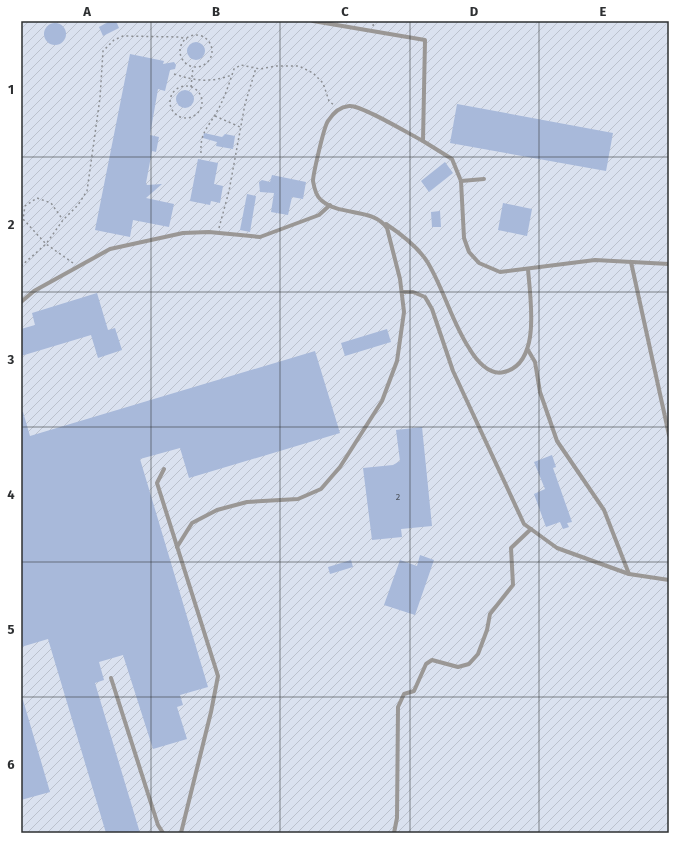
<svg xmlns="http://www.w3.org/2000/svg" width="690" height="854" font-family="'Fira Sans',sans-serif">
	<defs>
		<pattern id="industrial-furrows" width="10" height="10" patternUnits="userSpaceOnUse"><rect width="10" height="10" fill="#dae1ef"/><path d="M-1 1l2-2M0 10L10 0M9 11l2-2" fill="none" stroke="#bbc1cd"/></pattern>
	</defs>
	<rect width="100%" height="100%" fill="#e9edf4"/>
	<rect fill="url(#industrial-furrows)" x="21" y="21" width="648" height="812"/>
	<g fill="#a8b9da">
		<polygon points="110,21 116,21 119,28 103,36 99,27"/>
		<circle cx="55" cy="34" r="11"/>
		<circle cx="196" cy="51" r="9"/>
		<polygon points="130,54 164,61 163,64 174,62 176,65 175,69 170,70 165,91 158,89 150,135 159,137 156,152 152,151 146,183 147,185 162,184 146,198 174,204 169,227 133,220 130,237 95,230"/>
		<circle cx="185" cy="99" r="9"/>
		<polygon points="457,104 613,133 606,171 450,143"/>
		<polygon points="204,133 222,137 225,134 235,136 233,149 216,146 217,142 203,138"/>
		<polygon points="198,159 218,163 214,184 223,186 220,203 211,201 210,205 190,201"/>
		<polygon points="445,162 453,173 429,192 421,181"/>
		<polygon points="272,175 306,182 303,199 292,197 288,215 271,212 274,193 260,192 259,182 262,180 270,182"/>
		<polygon points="247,194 256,196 250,232 240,230"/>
		<polygon points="503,203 532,209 527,236 498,230"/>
		<polygon points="440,211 441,227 432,227 431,212"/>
		<polygon points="97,293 108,330 115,328 122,350 98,358 91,335 21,356 21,329 35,325 32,313"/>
		<polygon points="387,329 391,342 345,356 341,343"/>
		<polygon points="315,351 340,433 189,478 180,448 140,459 208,687 180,695 183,705 177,707 187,739 153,749 123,655 99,662 104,680 95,683 140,833 106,833 48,639 21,647 21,412 23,412 30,436"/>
		<polygon points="422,427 432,526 401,529 402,537 372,540 363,468 393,465 400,461 396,430"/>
		<polygon points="552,455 556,467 553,468 572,522 567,523 569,527 563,529 560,522 546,527 534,494 545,489 534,462"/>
		<polygon points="420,555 434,560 415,615 384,605 400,560 417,566"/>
		<polygon points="351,560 353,567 330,574 328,567"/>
		<polygon points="21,700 23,700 50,792 21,800"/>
	</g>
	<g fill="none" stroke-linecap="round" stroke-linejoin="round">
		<g stroke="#8c8f94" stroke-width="1.5" stroke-dasharray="2 3" stroke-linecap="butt">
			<polyline points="373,26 374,21"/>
			<circle cx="196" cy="51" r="16"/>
			<path d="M174,74C196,81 209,83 232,75"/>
			<circle cx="186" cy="102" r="16"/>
			<polyline points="191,87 193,67"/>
			<polyline points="215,116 240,127"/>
			<path d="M201,153C200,133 207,129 216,113C224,100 229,84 234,69L241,65L260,69L276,66H299L313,73L323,83L329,101L335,106"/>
			<polyline points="219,228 229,191 245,104 256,68"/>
			<polyline points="73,263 46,244 63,220 78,205 87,191 100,98 103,51 114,40 123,36 179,37 187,39"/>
			<polyline points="21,266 46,244 23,219 25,206 37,198 51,203 63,220"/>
		</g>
		<g stroke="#9a9795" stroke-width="4">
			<polyline points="313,21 425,40 423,141 452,159 461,181 464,238 469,252 479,263 500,272 595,260 669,264"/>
			<polyline points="461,181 484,179"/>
			<path d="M386,224C401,234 419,248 428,263C444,290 452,322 469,348C476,360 489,376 504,372C542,363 530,298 528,269"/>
			<polyline points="631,262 669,435"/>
			<polyline points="402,292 413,292 425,297 432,309 453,371 524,524 557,548 629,574"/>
			<polyline points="21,302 34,291 110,249 183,233 209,232 260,237 319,215 330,205"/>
			<polyline points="528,350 535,362 540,392 557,441 604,510 629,574 669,580"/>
			<polyline points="164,469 157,483 218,676 211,712 181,833"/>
			<path d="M177,547L192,523L217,510L247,502L298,499L321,489L340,467L382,401L397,361L404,312L400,279L387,228C372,207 340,217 321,200C316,196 314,187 313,181C313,175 324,126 328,121C333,113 339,107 349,106C360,104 411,135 423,141"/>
			<polyline points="111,678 158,825 163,833"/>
			<polyline points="394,833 397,818 398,707 404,694 414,691 426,664 432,660 458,667 469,664 478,654 487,630 490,614 513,585 511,548 531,529"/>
		</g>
	</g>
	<path fill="none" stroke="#2d2f31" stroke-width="1" stroke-opacity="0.55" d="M151,21V833M280,21V833M410,21V833M539,21V833M21,157H669M21,292H669M21,427H669M21,562H669M21,697H669"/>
	<g text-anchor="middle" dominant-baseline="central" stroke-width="3" stroke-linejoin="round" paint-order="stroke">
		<g font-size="9" fill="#4c525b">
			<text x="398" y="497">2</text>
		</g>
	</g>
	<rect width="690" height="854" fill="none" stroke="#ffffff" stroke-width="44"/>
	<rect x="22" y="22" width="646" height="810" fill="none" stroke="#2d2f31" stroke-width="1.5"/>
	<g font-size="13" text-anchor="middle" font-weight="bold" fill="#2d2f31">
		<text x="87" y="16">A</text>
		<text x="216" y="16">B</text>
		<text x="345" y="16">C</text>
		<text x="474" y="16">D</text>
		<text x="603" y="16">E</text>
		<text x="11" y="94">1</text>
		<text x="11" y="229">2</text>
		<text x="11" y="364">3</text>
		<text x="11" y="499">4</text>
		<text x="11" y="634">5</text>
		<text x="11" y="769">6</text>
	</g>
</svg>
